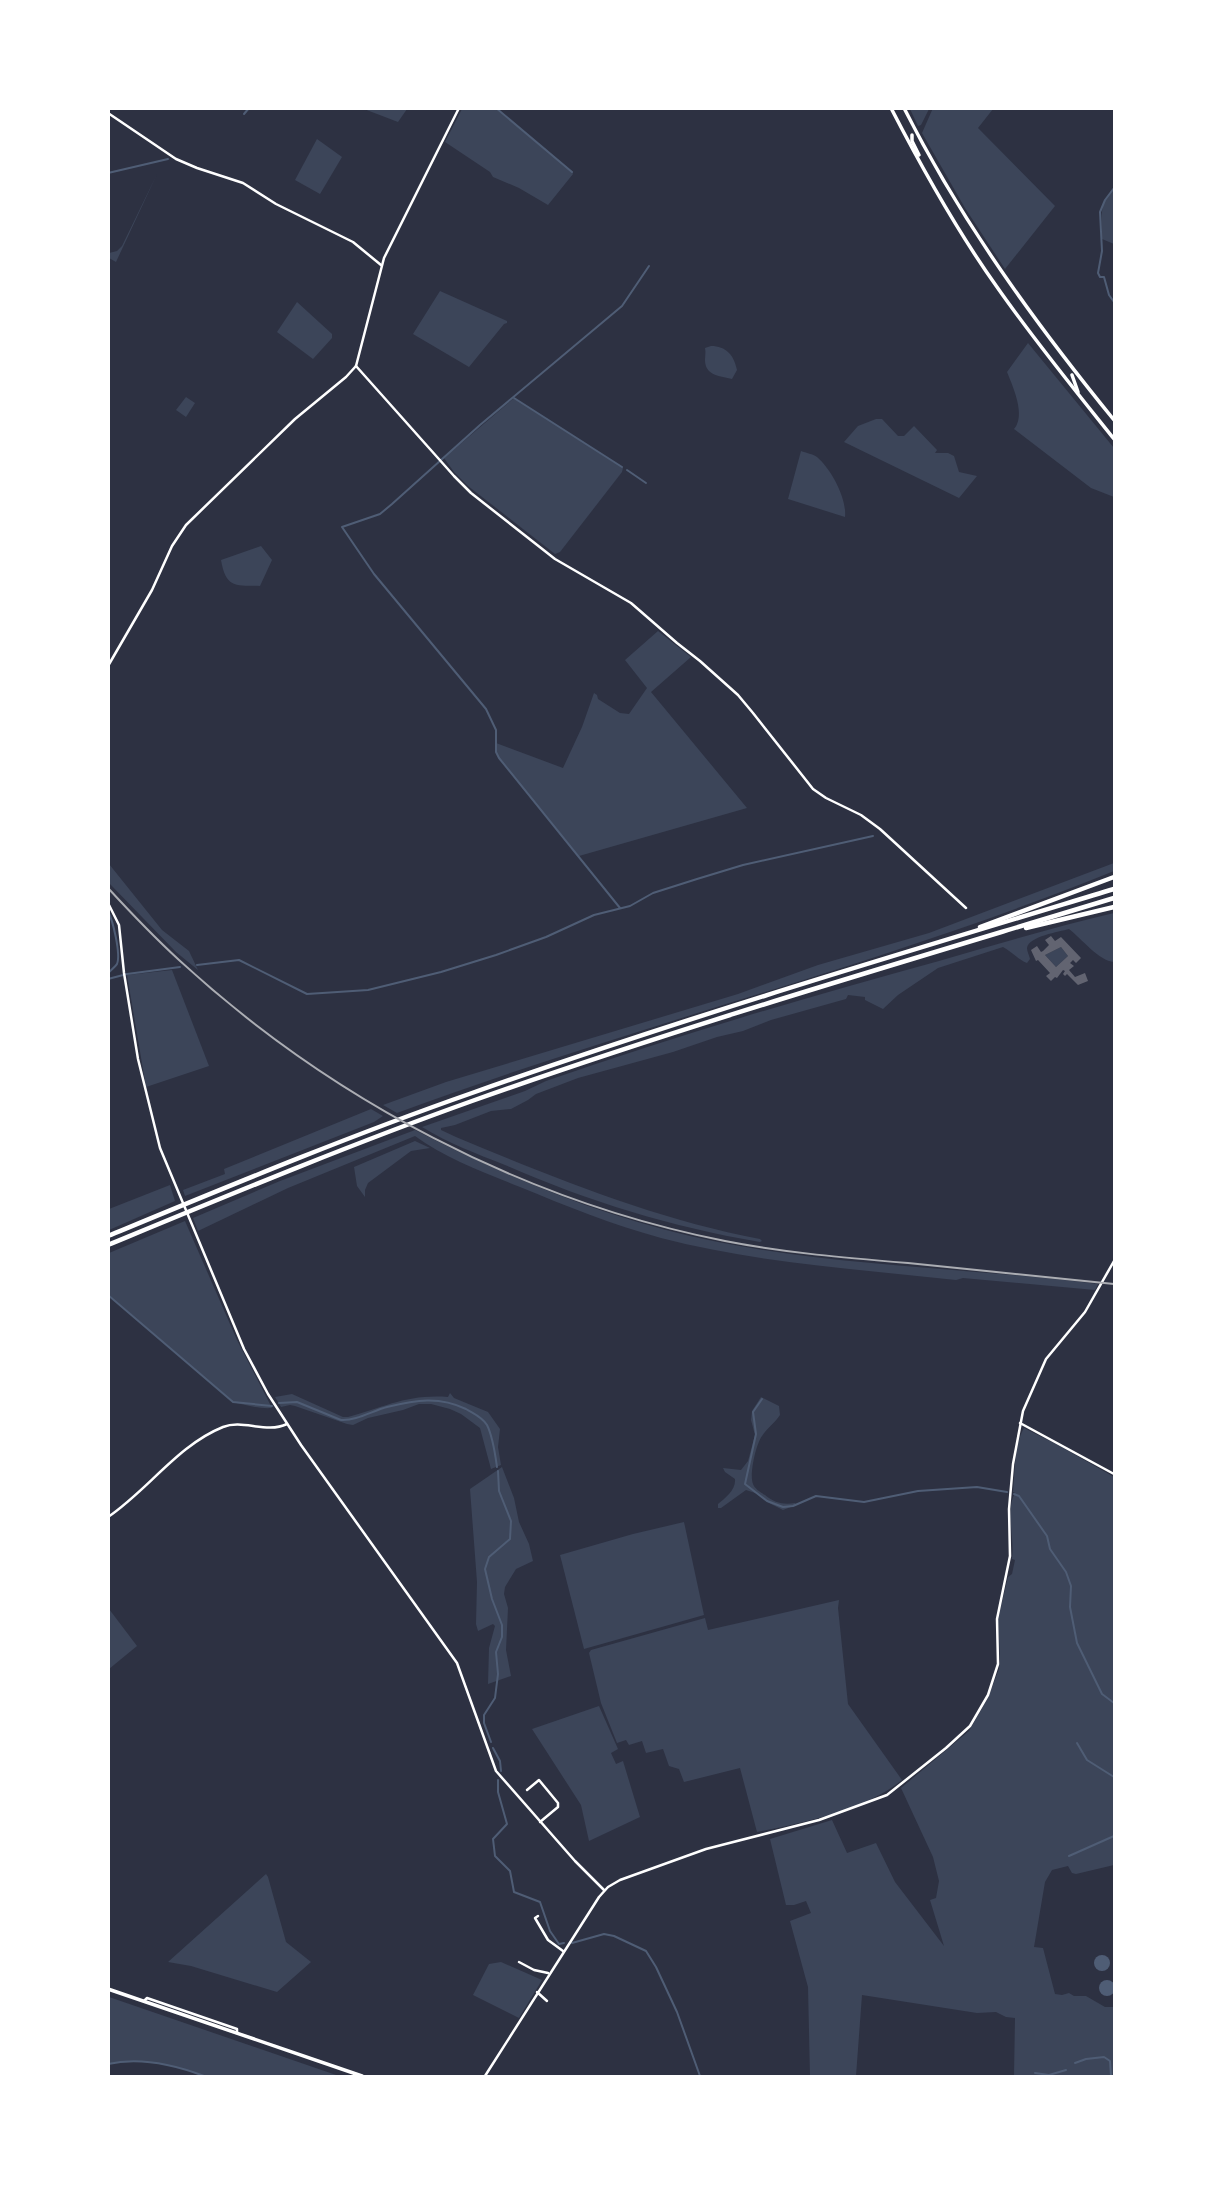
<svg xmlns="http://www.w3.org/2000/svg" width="1223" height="2185" font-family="'Fira Sans Condensed',sans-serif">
	<rect width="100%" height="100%" fill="#2d3142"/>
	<g fill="#3c4559">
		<polygon points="933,108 993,109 978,128 1055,206 1005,269 965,208 922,133"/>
		<polygon points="364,109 406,108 407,109 398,122"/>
		<polygon points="462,109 496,109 572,172 573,174 548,205 519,188 493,177 490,172 445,142"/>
		<polygon points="910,109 929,109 921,125 918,126"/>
		<polygon points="317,139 342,157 320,194 295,180"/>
		<polygon points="157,174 116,262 109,258 109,253 117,251 122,246"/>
		<path d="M1114,188V244L1102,239C1102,217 1098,205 1114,188Z"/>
		<polygon points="440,291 507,321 507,323 504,324 469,367 413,334"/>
		<polygon points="297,302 332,334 332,338 313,359 277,332"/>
		<path d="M1028,343L1114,448V497L1091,488L1014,429C1026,415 1013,387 1007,372Z"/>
		<path d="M711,346C726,346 734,355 737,370L732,379C721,376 705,376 705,360C705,356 706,352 705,348Z"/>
		<polygon points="186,397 195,403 186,417 176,410"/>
		<polygon points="514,398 623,468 622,472 560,552 555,554 468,486 454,472 444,458"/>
		<polygon points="876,419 882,419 898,436 904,436 914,426 937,450 935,453 948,453 954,456 959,472 977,476 959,498 844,442 858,426"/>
		<path d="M801,451C806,453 813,454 817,457C831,469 847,498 845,517L788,499Z"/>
		<path d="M261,546L272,560L260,586C236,585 226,589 221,560Z"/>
		<polygon points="658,631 691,657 651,692 747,808 579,856 499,758 496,752 496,743 563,768 582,727 594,693 597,695 598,699 620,713 629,714 647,688 625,660"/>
		<path d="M1114,863V871C880,966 634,1025 397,1113L383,1105L446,1082L738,994L818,965L929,933Z"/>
		<polygon points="109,864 162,930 189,951 198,970 176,952 109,883"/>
		<path d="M1114,913V962C1099,961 1082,939 1069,929C1059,932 1029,936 1027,948C1027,951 1029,955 1030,959L1027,963C1018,959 1012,952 1003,947L938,968L898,995L883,1009L865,1000V997L848,995L846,999L771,1020L743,1031L717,1037L673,1052L578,1078L536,1094L528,1100L511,1109L491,1111L455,1125L441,1128V1130L456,1137C554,1178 655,1219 760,1239L762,1241L760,1242C671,1227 587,1201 505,1165C477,1154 448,1143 422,1127L525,1091L546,1081C675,1036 807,997 939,961C997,944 1055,927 1114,913Z"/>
		<polygon points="1061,947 1068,956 1056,967 1045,955"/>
		<polygon points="172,970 209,1066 146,1087 127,975"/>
		<polygon points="371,1109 383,1116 374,1122 185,1196 183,1190 225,1174 224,1169"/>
		<path d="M415,1130C511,1179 612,1221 718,1242C843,1267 972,1268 1098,1284L1095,1290L963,1278L956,1280C857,1269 757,1263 661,1238C613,1225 566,1206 520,1187C485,1173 445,1158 415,1136L288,1188L198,1231L193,1218L280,1181Z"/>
		<polygon points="415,1141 430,1148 411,1151 368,1183 365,1190 365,1197 357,1186 354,1167"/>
		<polygon points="170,1185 175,1201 109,1230 109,1209"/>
		<path d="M185,1221L237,1340L272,1408C259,1409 245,1405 233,1402L109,1295V1253Z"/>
		<path d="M450,1393L454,1398L488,1412L500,1429L498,1447L501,1465L491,1469L480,1428L461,1414L450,1409L431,1404H419L403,1410L368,1418L353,1425L347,1424L295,1406L290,1405L281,1407L275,1397L292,1394L343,1417H348C385,1407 407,1394 448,1397Z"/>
		<path d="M761,1397L779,1406L780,1415C775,1423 767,1428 762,1436C756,1444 749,1475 753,1484C755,1489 760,1492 765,1495C775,1503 783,1505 795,1503L796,1505L783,1510L769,1503L758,1494L746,1490L721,1508H718V1504C725,1498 736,1490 735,1479L725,1472L723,1468L741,1470L748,1461L755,1435L751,1420L752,1411Z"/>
		<path d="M1024,1428L1058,1445L1114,1477V1865L1076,1874L1072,1873L1068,1866L1052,1870L1045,1882L1034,1947L1043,1948L1055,1994L1062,1995L1069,1993L1074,1996H1086L1105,2007H1114V2076H1014L1015,2018L1006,2017L996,2012L977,2013L862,1995L856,2076H810L808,1987L790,1921L811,1913L806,1901L794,1905H786L770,1839L832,1820L847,1853L876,1843L895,1882L944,1946L930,1900L936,1898L939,1881L933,1857L901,1788L969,1731L988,1698L999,1669L1000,1659L998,1619L1008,1577L1012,1574L1015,1560L1012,1559C1015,1538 1005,1511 1015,1493L1013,1492C1015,1472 1014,1445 1024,1428Z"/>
		<polygon points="502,1467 514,1498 519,1522 529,1544 533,1561 516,1569 505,1587 504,1594 508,1608 506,1650 511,1676 488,1684 489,1648 495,1626 493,1624 478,1631 476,1624 477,1582 470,1489"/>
		<polygon points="684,1522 704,1615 584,1649 560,1555 633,1534"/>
		<path d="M839,1600L838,1608L848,1704L902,1780C865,1810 803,1823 757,1832L740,1768L684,1782L679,1769L669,1766L663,1749L646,1753L642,1741L629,1745L626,1740L617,1743L601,1703L589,1653L591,1650L705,1618L708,1630Z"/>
		<polygon points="109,1609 137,1646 109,1669 108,1669"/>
		<polygon points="599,1706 618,1749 611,1753 616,1764 623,1761 640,1817 589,1841 581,1805 532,1729"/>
		<polygon points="266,1874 268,1877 286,1942 311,1962 277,1992 191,1966 168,1962"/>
		<polygon points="501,1962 542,1980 519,2018 473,1995 489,1964"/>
		<path d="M109,1997L339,2076H204C175,2065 139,2057 109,2064Z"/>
	</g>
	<g fill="#4f5d75">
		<circle cx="1102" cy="1963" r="8"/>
		<circle cx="1107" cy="1988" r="8"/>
	</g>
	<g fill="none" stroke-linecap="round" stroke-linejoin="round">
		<g stroke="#4f5d75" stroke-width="2">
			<polyline points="496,108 572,172"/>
			<polyline points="244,114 249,108"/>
			<polyline points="108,173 168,159"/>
			<polyline points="1114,188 1105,200 1100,212 1102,251 1098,273 1100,277 1104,277 1109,295 1114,302"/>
			<polyline points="514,398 622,467"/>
			<polyline points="627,470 646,483"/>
			<polyline points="620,908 499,758 496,752 496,730 486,709 374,574 342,527 380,514 392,504 480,425 622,306 649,266"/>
			<path d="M108,911C113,921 121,954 117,964C116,966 110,971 108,973"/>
			<polyline points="197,965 239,960 307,994 368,990 441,972 496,955 546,937 594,915 630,906 653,893 697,879 743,865 873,836"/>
			<polyline points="108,979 127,974 180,967"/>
			<polyline points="108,1295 233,1402 272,1406"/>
			<polyline points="762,1399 753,1412 756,1434 745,1484 767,1501 783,1507 793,1506 816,1496 864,1502 918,1491 977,1487 1007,1492"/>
			<path d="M279,1403L297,1402L341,1420C356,1421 372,1411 387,1407C416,1400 439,1396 466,1409C474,1414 482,1417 487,1425C493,1437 495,1453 497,1467"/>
			<polyline points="1014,1494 1019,1496 1047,1536 1050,1549 1066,1572 1071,1586 1070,1607 1077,1643 1102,1694 1114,1703"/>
			<polyline points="491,1742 484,1723 484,1715 495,1698 498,1674 496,1652 502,1637 502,1625 492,1599 485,1569 489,1557 510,1539 511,1521 499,1491 498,1471"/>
			<polyline points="1077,1743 1087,1760 1114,1777"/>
			<polyline points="493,1748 500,1761 501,1771"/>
			<polyline points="498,1780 498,1792 507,1824 493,1839 495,1856 510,1871 514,1892 540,1902 550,1931 559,1944 564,1943"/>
			<polyline points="1069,1856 1114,1836"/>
			<polyline points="572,1943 604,1934 614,1936 646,1951 656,1967 677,2012 700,2076"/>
			<polyline points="1075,2063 1086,2059 1104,2057 1110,2061 1111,2076"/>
			<path d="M108,2064C139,2057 175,2065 204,2076"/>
			<polyline points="1035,2073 1049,2075 1066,2070"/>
		</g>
	</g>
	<path fill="#626471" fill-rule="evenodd" d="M1051,936L1055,941L1061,937L1081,958L1076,963L1073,960L1070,963L1074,966L1069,970L1075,977L1085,973L1088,981L1078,985L1067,974L1065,976L1063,974L1065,971L1063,970L1057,978L1055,977L1051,981L1046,976L1050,973L1038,960L1036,961L1031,950L1037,946L1041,952L1043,951L1049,945L1045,940ZM1061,947L1068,956L1056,967L1045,955Z"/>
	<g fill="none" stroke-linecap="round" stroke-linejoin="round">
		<g stroke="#fff" stroke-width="2.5">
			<polyline points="108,113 176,159 197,168 243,183 276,204 353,242 381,265"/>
			<polyline points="356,366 454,476 471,493 555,559 631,603 677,643 700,661 738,695 753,713 813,789 826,798 861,815 880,829 966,908"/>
			<polyline points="108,903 119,925 124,973 138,1059 160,1148 244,1349 268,1394 301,1445 457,1663 496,1771 575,1861 604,1890"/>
			<polyline points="1020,1423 1114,1474"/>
			<path d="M108,1517C148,1490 178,1445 223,1427C243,1419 266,1434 287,1424"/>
			<polyline points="527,1790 539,1780 558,1803 558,1807 540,1822"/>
			<polyline points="538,1916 535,1918 548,1940 563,1951"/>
			<polyline points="519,1962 534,1970 548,1973"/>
			<polyline points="537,1992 547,2001"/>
			<polyline points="144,2001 147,1998 237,2029 237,2033"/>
			<polyline points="485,2076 599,1897 608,1887 620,1880 706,1849 819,1820 887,1795 946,1748 970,1726 988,1695 998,1664 997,1619 1010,1556 1009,1509 1013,1464 1023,1411 1046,1359 1085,1312 1114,1261"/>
		</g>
		<polyline stroke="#fff" stroke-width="2.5" points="108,666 152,590 172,546 186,525 295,419 346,377 356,366 384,258 459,108"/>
		<polyline stroke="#fff" stroke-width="3.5" points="108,1989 362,2076"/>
		<g stroke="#fff" stroke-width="3.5">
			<path d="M891,108C923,170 957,231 997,287C1034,340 1074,389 1114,439"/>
			<path d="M904,108C961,221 1035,323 1114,420"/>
			<polyline points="912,135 912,141 919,155"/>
			<polyline points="1072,375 1078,392"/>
		</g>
		<g stroke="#fff" stroke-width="4.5">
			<polyline points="980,927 1114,877"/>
			<polyline points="1026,928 1114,907"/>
			<path d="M108,1236C229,1186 349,1136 472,1093C684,1018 899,954 1114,889"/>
			<path d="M108,1245C229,1195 349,1145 472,1101C683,1026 900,963 1114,898"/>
		</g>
		<path stroke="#abadb3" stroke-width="2" d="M108,888C131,913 154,937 179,960C330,1099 523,1201 725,1241C786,1253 847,1258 908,1263C977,1270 1046,1277 1114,1284"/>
	</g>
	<rect width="1223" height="2185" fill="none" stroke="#ffffff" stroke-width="220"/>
</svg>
